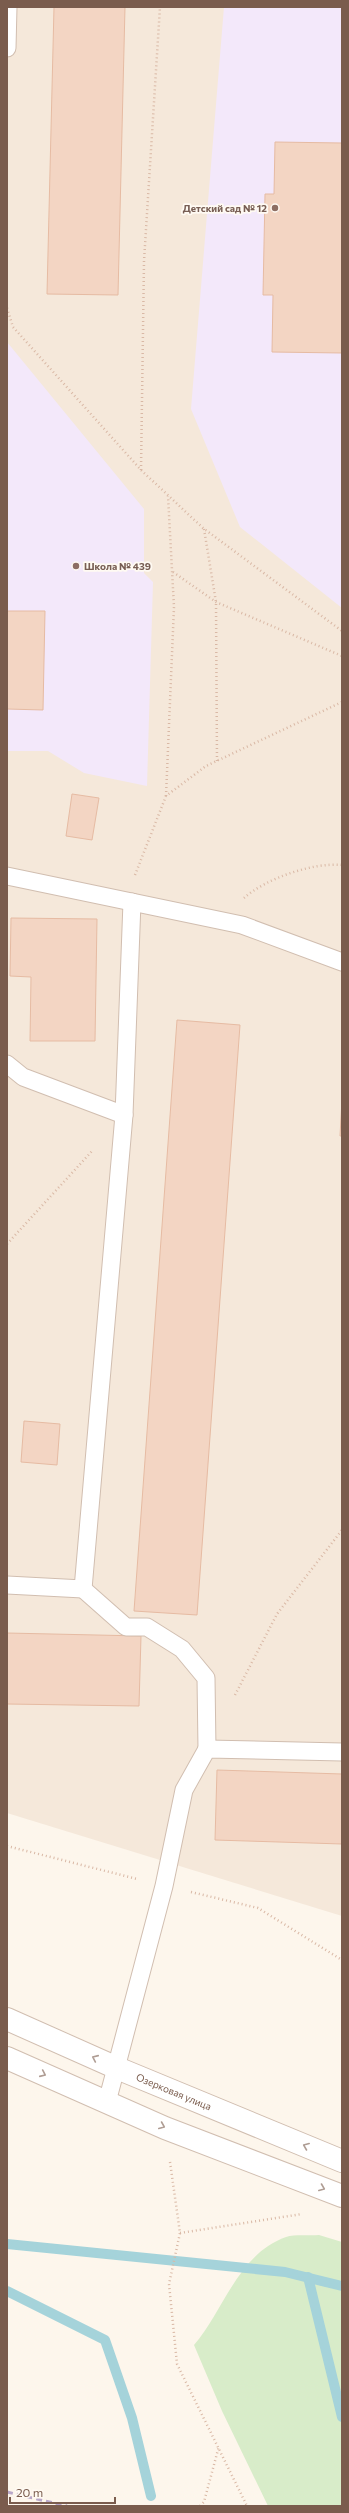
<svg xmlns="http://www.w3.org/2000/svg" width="349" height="2513" font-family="Commissioner,sans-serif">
	<rect width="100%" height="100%" fill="#fdf6ec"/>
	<polygon fill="#f5e8da" points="7,7 342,7 342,1916 7,1813"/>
	<g fill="#f3e8fa">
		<polygon points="224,7 342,7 342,608 240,527 191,409"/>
		<polygon points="7,342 144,509 144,573 153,582 147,786 84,773 48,751 7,751"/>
	</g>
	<path fill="#d8ecc9" d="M319,2235L342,2242V2506H268L222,2411L194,2345C224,2310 238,2254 286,2237C295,2234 309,2236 319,2235Z"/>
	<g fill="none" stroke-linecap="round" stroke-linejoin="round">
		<g stroke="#a5d3da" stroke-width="10">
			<polyline points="7,2244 285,2272 342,2286"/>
			<polyline points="308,2277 342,2417"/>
			<polyline points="7,2291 105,2340 132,2418 151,2496"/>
		</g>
	</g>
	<g fill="#f3d5c3" stroke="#e6bba3">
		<polygon points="54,7 125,7 118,295 47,294"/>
		<polygon points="275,142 342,143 342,353 272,352 273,295 263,295 265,194 274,194"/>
		<polygon points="7,611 45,611 43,710 7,709"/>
		<polygon points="72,794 99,798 92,840 66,836"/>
		<polygon points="11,918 97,919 95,1041 30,1041 31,977 10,976"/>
		<polygon points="177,1020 240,1025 197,1615 134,1611"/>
		<polygon points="342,1100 342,1136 340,1136"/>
		<polygon points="24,1421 60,1424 57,1465 21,1462"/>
		<polygon points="7,1633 141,1636 139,1706 7,1704"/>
		<polygon points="217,1770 342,1774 342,1844 215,1840"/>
	</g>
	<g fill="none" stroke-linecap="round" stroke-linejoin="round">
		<defs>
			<g id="service">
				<polyline points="7,48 8,7"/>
				<polyline points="7,876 242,925 342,962"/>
				<polyline points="7,1064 23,1077 124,1115"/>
				<polyline points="7,1585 83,1589 124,1115 132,902"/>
				<polyline points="83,1589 126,1627 147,1627 182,1649 206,1678 207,1749"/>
				<polyline points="107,2102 164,1886 184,1790 207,1749 342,1752"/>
			</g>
			<g id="tertiary">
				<path id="s1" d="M7,2019L117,2068L342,2161"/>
				<polyline points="7,2058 165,2128 342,2196"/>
			</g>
		</defs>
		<use href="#service" stroke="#d1beb0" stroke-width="19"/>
		<use href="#tertiary" stroke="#d1beb0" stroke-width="24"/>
		<g stroke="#d9b8a5" stroke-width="2.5" stroke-dasharray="1 3" stroke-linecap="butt">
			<polyline points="7,308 13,327 141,470 203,528 342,631"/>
			<polyline points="141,470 144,261 160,7"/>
			<polyline points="204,529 216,602 217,761"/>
			<polyline points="173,572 216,602 342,656"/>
			<polyline points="166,796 174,607 168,496"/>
			<polyline points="135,875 166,796 206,766 342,702"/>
			<path d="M244,898C265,879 313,862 342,865"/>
			<polyline points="7,1244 93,1150"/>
			<polyline points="235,1695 277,1614 342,1530"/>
			<polyline points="7,1846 137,1879"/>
			<polyline points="191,1892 258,1908 342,1960"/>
			<polyline points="170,2162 180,2233 169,2284 177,2364 247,2506"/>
			<polyline points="180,2233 302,2214"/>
			<polyline points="200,2506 204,2502 219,2446"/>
		</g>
		<use href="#service" stroke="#fff" stroke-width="17"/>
		<use href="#tertiary" stroke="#fff" stroke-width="22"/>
		<polyline stroke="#b9a8c9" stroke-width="3" stroke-dasharray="6 4" stroke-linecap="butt" points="7,2492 67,2506"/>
	</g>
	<defs><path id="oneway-chevron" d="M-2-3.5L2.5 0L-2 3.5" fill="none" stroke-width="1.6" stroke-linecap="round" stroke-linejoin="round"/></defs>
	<g stroke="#af9d94">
		<use href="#oneway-chevron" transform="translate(95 2058) rotate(-156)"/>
		<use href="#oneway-chevron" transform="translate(43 2074) rotate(24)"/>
		<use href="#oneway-chevron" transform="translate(162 2126) rotate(23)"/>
		<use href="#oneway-chevron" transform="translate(306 2146) rotate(-158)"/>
		<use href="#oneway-chevron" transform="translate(322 2188) rotate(22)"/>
	</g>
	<g fill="#8d6e63" stroke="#fffaf3" stroke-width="1.5">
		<circle cx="275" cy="208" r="4"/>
		<circle cx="76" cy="566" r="4"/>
	</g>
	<g text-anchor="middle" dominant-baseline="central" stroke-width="3.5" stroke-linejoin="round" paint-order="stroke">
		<g font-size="10" font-weight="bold" fill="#785e54" stroke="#fffaf3" text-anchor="end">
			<text x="267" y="208">Детский сад № 12</text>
			<text x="84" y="566" text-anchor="start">Школа № 439</text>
		</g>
		<g font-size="10" fill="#7a5c4d" stroke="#fffaf3">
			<text stroke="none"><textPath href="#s1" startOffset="182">Озерковая улица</textPath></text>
		</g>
	</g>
	<rect width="349" height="2513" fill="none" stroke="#7a5c4d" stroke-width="16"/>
	<path d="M10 2497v6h105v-6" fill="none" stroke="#7a5c4d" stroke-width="2"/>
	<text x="16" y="2497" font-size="12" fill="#7a5c4d" stroke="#fffaf3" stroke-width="3" paint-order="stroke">20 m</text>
</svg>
